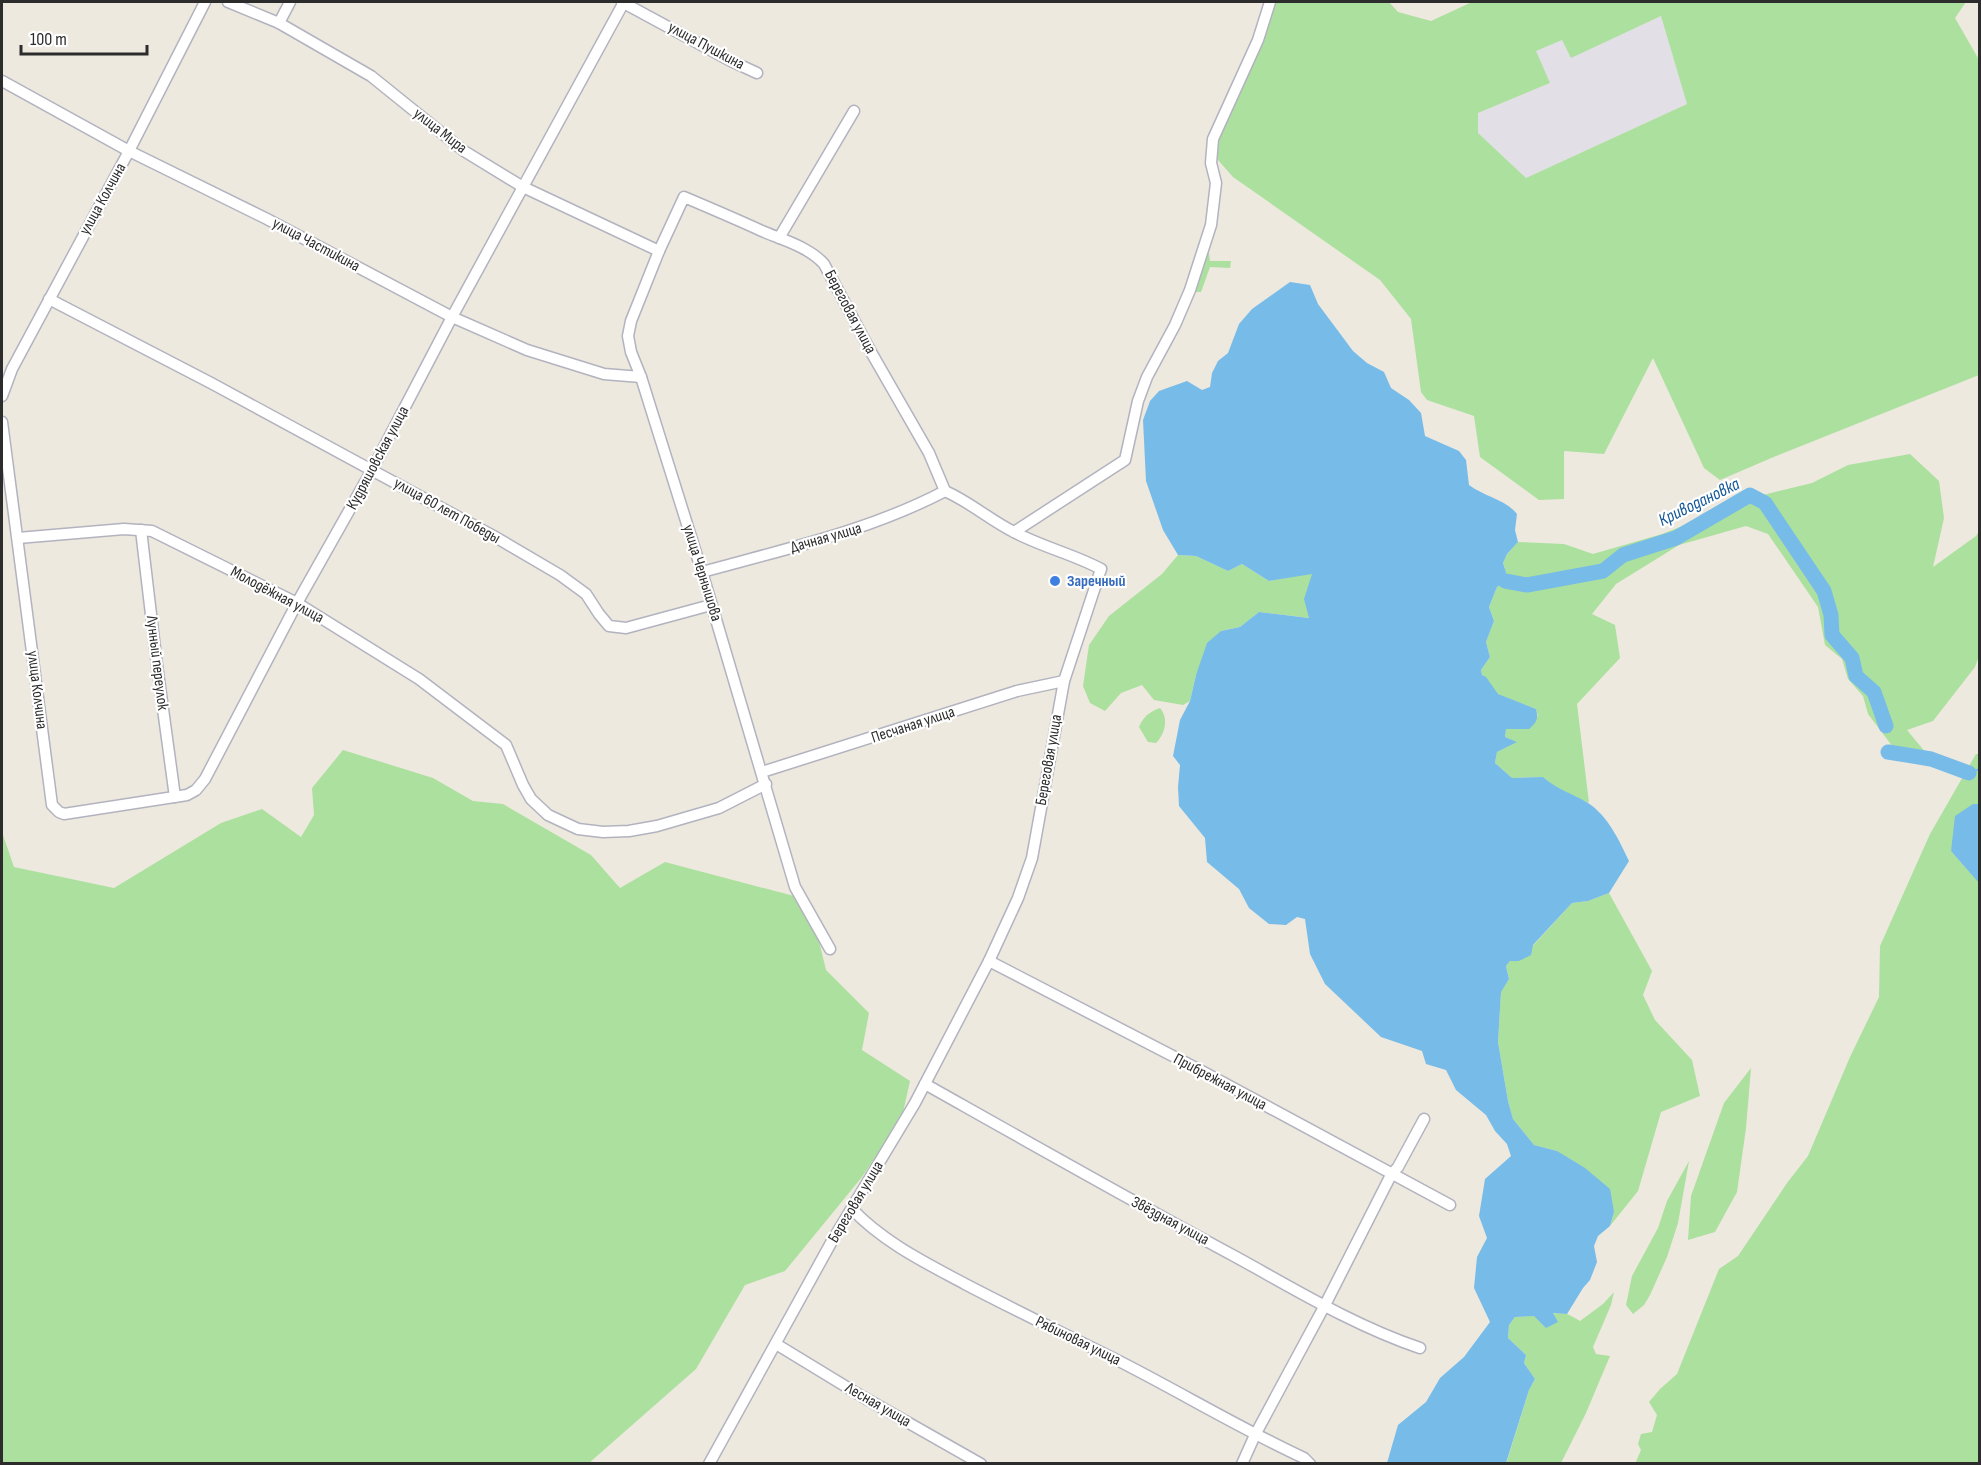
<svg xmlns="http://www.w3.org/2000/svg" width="1981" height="1465" font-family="'Sofia Sans Condensed',sans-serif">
	<rect width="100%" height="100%" fill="#ede9df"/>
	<polygon fill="#e2dfe6" points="1661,16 1687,104 1526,178 1478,133 1478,113 1550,83 1535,51 1562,40 1571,57"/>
	<g fill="#ace09e" fill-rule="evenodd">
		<path d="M1270,2H1389L1398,12L1431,21L1472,2H1966L1955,18L1978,58H1980L1979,375L1776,456L1720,480L1704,468L1653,358L1604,454L1564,451V499L1539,500L1480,457L1474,416L1427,400L1421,392L1411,319L1380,280L1233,177L1210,151ZM1661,16L1687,104L1526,178L1478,133V113L1550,83L1536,51L1562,40L1571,58Z"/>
		<polygon points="1208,245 1210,261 1231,261 1230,268 1210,267 1201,292 1194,292"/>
		<polygon points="1910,454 1939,481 1944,518 1933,567 1976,536 1979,531 1979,656 1975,667 1933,721 1907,730 1931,759 1902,759 1868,714 1863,696 1848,679 1842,659 1825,645 1818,607 1768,534 1746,526 1679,545 1616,584 1592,614 1615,625 1620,658 1577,704 1589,803 1556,788 1543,777 1512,778 1495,763 1497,752 1516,742 1505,737 1506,729 1538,716 1536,709 1497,694 1486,678 1482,675 1481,670 1490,657 1486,642 1494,621 1489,607 1497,587 1505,581 1506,572 1503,563 1507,554 1518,542 1564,544 1593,554 1662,534 1703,518 1748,488 1763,495 1812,483 1848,465"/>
		<polygon points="1178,555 1196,556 1228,571 1242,564 1269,581 1312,573 1310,618 1259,612 1240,627 1221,631 1196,675 1190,701 1183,705 1154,700 1142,685 1121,693 1105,711 1090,703 1083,686 1089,645 1109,616 1162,574"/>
		<path d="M1160,708C1169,718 1165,734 1156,743L1148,742L1139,727C1143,717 1149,712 1160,708Z"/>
		<polygon points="343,750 433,778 473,801 503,804 591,855 620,888 665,862 809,900 826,970 869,1013 862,1050 910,1081 902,1117 862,1177 785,1271 745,1285 696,1369 589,1463 2,1463 2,832 14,867 114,888 221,823 262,809 301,837 314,815 312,788"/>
		<polygon points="1976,754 1979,754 1979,804 1973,804 1951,851 1980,883 1979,1463 1635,1464 1641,1450 1638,1444 1641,1434 1652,1432 1657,1415 1649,1402 1660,1389 1677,1374 1719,1269 1738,1256 1787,1183 1808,1156 1850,1057 1879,997 1880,946 1930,834"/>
		<polygon points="1609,893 1652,971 1643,995 1655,1020 1692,1060 1700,1096 1661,1112 1638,1191 1610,1226 1614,1212 1557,1151 1534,1145 1513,1119 1508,1101 1498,1042 1501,991 1509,979 1506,966 1510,961 1519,961 1572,903 1588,901"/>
		<polygon points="1751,1068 1746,1128 1737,1192 1715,1232 1688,1240 1691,1196 1724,1103"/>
		<polygon points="1689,1161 1678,1223 1667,1257 1650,1295 1644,1305 1633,1314 1626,1305 1632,1276 1658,1228 1667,1201"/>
		<path d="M1614,1292L1611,1305L1593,1347L1596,1354L1610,1356L1586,1413L1561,1463L1506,1464L1529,1390L1535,1379L1524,1363L1526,1355L1508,1338L1509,1325L1515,1317C1527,1317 1558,1311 1567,1314C1572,1316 1576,1319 1580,1321L1603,1304Z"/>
	</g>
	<g fill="#77bbe9">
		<path d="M1290,282L1310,285L1318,304L1353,351L1367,363L1384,372L1391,388L1409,400L1421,413L1425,436L1459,451L1466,460L1469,485C1485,497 1505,499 1517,514L1515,530L1518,542L1507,554L1503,563L1506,572L1505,581L1497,587L1489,607L1494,621L1486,642L1490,657L1481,670L1482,675L1486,677L1498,694L1536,709C1539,719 1536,723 1529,729H1506L1505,737L1517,742L1497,752L1495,763L1512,778L1543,777C1559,791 1572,793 1588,803C1608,816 1619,840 1629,861L1609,893L1588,901L1572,903L1533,945L1531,955L1519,961H1510L1506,966L1509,979L1501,992L1498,1042L1508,1101L1513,1119L1534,1145L1557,1151L1585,1168L1610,1189L1614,1212L1610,1226L1598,1236L1594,1246L1597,1262L1590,1280L1583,1288L1567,1314L1553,1313L1558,1322L1546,1328L1534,1316L1515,1317L1509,1325L1508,1338L1526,1355L1524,1363L1535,1379L1529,1390L1506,1463H1387L1398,1425L1426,1402L1440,1378L1464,1357L1490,1322L1474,1288L1477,1257L1487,1238L1479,1216L1485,1179L1511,1156L1507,1144L1495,1131L1486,1115L1456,1090L1446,1070L1426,1064L1422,1051L1381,1037L1325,984L1310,954L1305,919L1297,917L1286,925L1269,924L1249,908L1239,889L1207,862L1205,838L1179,806L1178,787L1180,765L1173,756L1180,720L1190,701L1196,675L1207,643L1221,631L1240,627L1259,612L1309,618L1304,599L1312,574L1269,581L1242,564L1228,571L1196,556L1178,555L1163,530L1146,481L1143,420L1150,401L1159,391L1187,381L1202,390L1210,387L1212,373L1218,361L1228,353L1239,324L1252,309Z"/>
		<polygon points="1973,804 1979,804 1979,883 1951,851 1955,816"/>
	</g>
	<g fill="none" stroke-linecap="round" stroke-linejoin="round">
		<polyline stroke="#77bbe9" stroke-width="2" points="1969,773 1980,769"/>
		<g stroke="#77bbe9" stroke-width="15">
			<polyline points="1505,581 1527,585 1603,571 1623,555 1676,538 1750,495 1765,503 1824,591 1831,615 1832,635 1852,658 1856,676 1874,692 1886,726"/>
			<polyline points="1888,752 1931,759 1969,773"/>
		</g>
		<defs>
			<g id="minor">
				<polyline points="228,2 279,23 371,76 464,151 523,187 659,251"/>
				<polyline points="622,2 731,61 757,73"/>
				<polyline points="279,23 290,2"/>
				<polyline points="2,81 129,151 267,219 452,317 527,350 604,374 641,377"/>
				<polyline points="779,238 854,111"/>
				<polyline points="49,299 211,383 497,538 560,575 586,594 599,614 609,626 626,628 711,605"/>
				<polyline points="2,396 12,369 129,151 205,2"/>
				<polyline points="2,422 52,805 59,812 64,814 187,795 196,790 205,779 297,603 372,470 452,317 624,2"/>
				<polyline points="141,530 157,665 175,797"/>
				<polyline points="1014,532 1125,460 1138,401 1147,377 1175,325 1190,290 1211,225 1216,183 1211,163 1213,139 1258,40 1270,2"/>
				<polyline points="18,538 124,529 152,531 297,603 419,679 506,745 523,785 531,799 548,815 578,829 603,832 629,831 657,826 719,808 766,784"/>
				<path d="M702,572C785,549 869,531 945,491"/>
				<polyline points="762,772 1017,691 1064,681"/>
				<polyline points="989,961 1196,1068 1450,1205"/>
				<path d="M925,1084C1028,1142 1132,1201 1236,1257C1296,1290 1355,1326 1420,1348"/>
				<path d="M852,1209C883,1242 926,1263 965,1284C1013,1309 1062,1333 1111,1357C1177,1390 1237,1427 1304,1458L1310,1464"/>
				<polyline points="776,1344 863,1397 981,1464"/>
				<path d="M709,1464L832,1241L915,1103L989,961L1018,898L1032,858L1064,681L1101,569C1073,554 1042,547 1014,532C990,520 970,502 945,491L929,453L871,352L824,264C809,247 783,240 762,231C736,219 710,208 684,197L659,251L631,321L628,336L631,352L641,377L702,572L795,887L830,949"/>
				<polyline points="1242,1464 1255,1435 1325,1305 1391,1175 1398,1167 1424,1119"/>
			</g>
		</defs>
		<use href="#minor" stroke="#b2b3bf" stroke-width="13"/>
		<use href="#minor" stroke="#fff" stroke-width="10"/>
	</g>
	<circle fill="#3f7fe0" stroke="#fff" stroke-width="2" cx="1055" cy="581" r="6"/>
	<g text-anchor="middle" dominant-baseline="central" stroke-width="4.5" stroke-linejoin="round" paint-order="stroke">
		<g font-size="16" fill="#2c2c2c" stroke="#fff">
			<text transform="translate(706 46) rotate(28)">улица Пушкина</text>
			<text transform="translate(440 131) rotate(38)">улица Мира</text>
			<text transform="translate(103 199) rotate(-61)">улица Колчина</text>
			<text transform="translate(316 245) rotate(28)">улица Частикина</text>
			<text transform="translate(850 312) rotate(62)">Береговая улица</text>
			<text transform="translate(378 458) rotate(-62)">Кудряшовская улица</text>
			<text transform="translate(447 511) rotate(29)">улица 60 лет Победы</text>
			<text transform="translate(826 538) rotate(-16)">Дачная улица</text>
			<text transform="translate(702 573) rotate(73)">улица Чернышова</text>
			<text transform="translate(277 595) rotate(28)">Молодёжная улица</text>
			<text transform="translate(157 663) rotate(83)">Лунный переулок</text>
			<text transform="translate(37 690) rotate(83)">улица Колчина</text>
			<text transform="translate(913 725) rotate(-18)">Песчаная улица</text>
			<text transform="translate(1049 760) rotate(-80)">Береговая улица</text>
			<text transform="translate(1220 1082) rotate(28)">Прибрежная улица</text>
			<text transform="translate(856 1202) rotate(-59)">Береговая улица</text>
			<text transform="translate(1170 1221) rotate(28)">Звёздная улица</text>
			<text transform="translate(1078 1341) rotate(26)">Рябиновая улица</text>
			<text transform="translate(878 1405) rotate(30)">Лесная улица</text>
		</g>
		<g font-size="16" font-weight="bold" fill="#366cbe" stroke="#fff" text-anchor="start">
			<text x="1067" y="581">Заречный</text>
		</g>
		<g font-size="18" font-style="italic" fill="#145898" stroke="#fff">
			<text transform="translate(1699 502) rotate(-26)">Криводановка</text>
		</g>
	</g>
	<rect width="1981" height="1465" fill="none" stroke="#2c2c2c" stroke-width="6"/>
	<path d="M21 45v9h126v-9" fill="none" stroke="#2c2c2c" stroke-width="3"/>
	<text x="30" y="45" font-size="18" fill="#2c2c2c" stroke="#ffffff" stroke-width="4.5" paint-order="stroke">100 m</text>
</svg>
